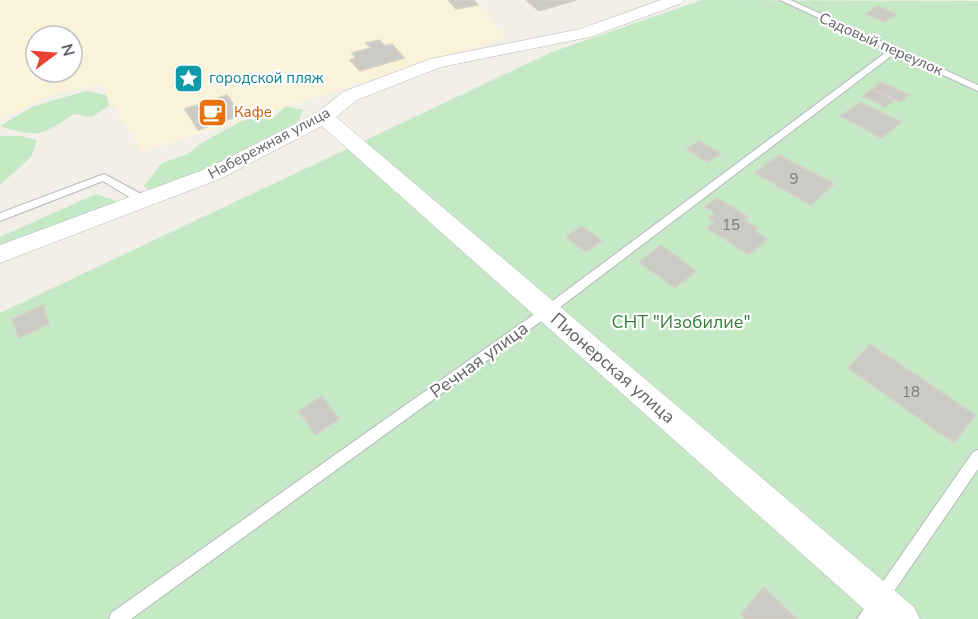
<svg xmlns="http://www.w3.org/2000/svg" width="978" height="619" font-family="'Nunito Sans',sans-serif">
	<rect width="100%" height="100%" fill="#f1efe8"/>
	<g fill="#c5e8c5">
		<polygon points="702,0 978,1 978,619 0,619 0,313 552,52"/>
		<path d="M86,91L106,95L109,106L91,117L74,114C41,136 39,138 0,126L34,106Z"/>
		<polygon points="286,106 303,110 298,122 214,169 151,191 144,186 162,163 188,154 200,144 245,119 272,119"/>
		<polygon points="0,136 22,136 37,140 31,157 0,185"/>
		<polygon points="96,194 122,203 0,249 0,237"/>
	</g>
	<path fill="#fbf3d9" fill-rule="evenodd" d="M0,0H477L505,38L142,152L101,85L54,94L0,120ZM36,36H72V72H36Z"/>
	<g fill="#cccac5" stroke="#d6d1c6" stroke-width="1.5">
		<polygon points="448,0 474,0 478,5 456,9"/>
		<polygon points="526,0 576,0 539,11"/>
		<polygon points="877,6 896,14 885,22 866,14"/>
		<polygon points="379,40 385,46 392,44 404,58 360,71 350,60 356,58 352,53 371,48 366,43"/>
		<polygon points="881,82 909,95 901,102 872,89"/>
		<polygon points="871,89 894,100 885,107 863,96"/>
		<polygon points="227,95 241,115 198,130 185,109"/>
		<polygon points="861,102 902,122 881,138 840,116"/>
		<polygon points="699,141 721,154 707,162 686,149"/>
		<polygon points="779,155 834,184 811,205 755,173"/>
		<polygon points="717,198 748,217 744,220 758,229 755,231 767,239 749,255 707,228 714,222 709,218 715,213 705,207"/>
		<polygon points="582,226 602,241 586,252 566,237"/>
		<polygon points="661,245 696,271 675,288 639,262"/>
		<polygon points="43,305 49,324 19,338 12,319"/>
		<polygon points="870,344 975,415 954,443 848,368"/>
		<polygon points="322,396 339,419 315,435 299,411"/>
		<polygon points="764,587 797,619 745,619 741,614"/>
	</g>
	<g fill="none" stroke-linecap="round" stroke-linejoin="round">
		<defs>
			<g id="lane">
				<polygon points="780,0 790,0 978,85 978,91 895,53 551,314 131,619 109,619 111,613 543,308 889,50"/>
				<polygon points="104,174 147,197 148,200 147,203 139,203 103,181 0,221 0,213"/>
				<polygon points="978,450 978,469 875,619 857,619 973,452"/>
			</g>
			<polygon id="street" points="661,0 684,0 682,3 590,37 441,67 357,100 336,117 914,607 920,619 875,619 322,126 222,178 0,263 0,245 208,168 317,113 343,92 430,59 580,29"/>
		</defs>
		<use href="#lane" stroke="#b5b8bc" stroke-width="2"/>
		<use href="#street" stroke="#b5b8bc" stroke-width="1"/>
		<use href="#lane" fill="#fff" fill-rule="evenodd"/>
		<use href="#street" fill="#fff" fill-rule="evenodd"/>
	</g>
	<defs>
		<symbol id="sight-square" viewBox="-11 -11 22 22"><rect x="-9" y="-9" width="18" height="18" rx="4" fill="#0f9aa8" stroke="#fff"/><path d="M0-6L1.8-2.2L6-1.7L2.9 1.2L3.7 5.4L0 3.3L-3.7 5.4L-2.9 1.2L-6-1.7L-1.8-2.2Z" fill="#fff"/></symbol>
		<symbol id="cafe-square" viewBox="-11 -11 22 22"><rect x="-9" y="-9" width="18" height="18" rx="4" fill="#e8710a" stroke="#fff"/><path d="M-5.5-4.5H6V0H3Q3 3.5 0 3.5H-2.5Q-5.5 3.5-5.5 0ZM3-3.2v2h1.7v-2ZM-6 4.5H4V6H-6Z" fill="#fff"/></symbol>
	</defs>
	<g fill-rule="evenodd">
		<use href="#sight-square" x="172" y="62" width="33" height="33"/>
		<use href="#cafe-square" x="196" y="96" width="33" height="33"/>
	</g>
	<g text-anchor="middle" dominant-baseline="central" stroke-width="4.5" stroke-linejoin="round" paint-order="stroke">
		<g font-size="15" fill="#5f6368" stroke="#fff">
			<text transform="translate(881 44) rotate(24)">Садовый переулок</text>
			<text transform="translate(269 143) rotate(-28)">Набережная улица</text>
		</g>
		<g font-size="15" fill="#0d838f" stroke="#fff" text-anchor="start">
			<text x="209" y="78">городской пляж</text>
		</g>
		<g font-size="15" fill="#c56008" stroke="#fff" text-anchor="start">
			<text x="234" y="112">Кафе</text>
		</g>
		<g font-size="15" fill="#7a7d7f">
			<text x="794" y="179">9</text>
			<text x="731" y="225">15</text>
			<text x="911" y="392">18</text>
		</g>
		<g font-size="18" fill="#348238" stroke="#fff">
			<text x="681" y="322">СНТ "Изобилие"</text>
		</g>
		<g font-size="18" fill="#5f6368" stroke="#fff">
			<text transform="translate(479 360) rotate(-36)">Речная улица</text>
			<text transform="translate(613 368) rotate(41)">Пионерская улица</text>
		</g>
	</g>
	<g transform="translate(54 54) rotate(74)"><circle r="28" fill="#ffffff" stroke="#bfc1c3" stroke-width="1.5"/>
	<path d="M0-4.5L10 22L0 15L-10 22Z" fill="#ea4335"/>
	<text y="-9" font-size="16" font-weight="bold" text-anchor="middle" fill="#5f6368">N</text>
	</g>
</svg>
